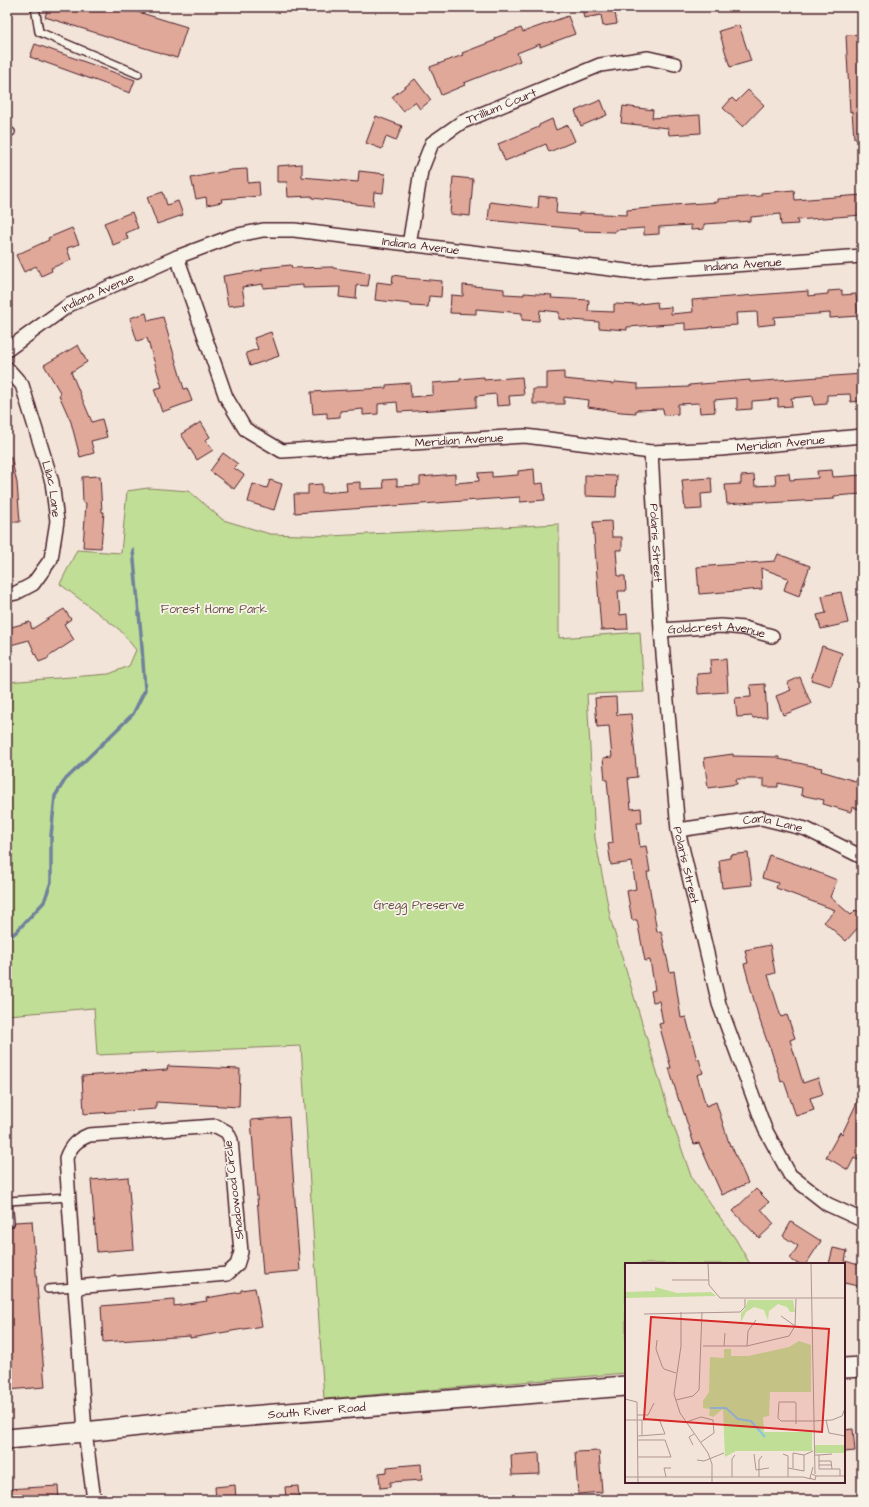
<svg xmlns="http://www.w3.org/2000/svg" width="869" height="1507" font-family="'Architects Daughter',sans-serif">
	<rect width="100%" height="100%" fill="#f2e4d8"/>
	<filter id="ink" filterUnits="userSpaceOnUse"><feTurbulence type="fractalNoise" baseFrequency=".025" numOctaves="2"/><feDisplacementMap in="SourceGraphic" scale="8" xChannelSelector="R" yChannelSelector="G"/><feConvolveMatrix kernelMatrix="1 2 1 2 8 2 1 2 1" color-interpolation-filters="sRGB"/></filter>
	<g filter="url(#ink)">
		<polygon fill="#c1de96" stroke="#867e60" points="148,488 189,491 223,520 270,534 331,536 559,524 559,638 640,632 644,692 587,694 595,838 611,921 671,1118 692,1179 735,1238 750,1264 626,1264 626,1373 324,1399 301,1046 97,1055 94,1008 7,1015 7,682 109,674 129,666 136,650 120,630 60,584 77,550 121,553 127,491"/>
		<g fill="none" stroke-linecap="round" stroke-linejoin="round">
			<polyline stroke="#6f829c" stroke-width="3.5" points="7,939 16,932 44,902 51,882 51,836 55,796 65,780 133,714 145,690 141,634 133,550"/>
		</g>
		<g fill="#e0a899" stroke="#4a1f2b">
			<polygon points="48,7 136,7 135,11 187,27 177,58 45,17"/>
			<polygon points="582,7 617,7 618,12 615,13 617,24 603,26 601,15 584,18"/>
			<polygon points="568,16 575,34 540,47 540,44 517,53 520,61 464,83 465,85 441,95 430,67 463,55 462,53 496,40 495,38 521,28 523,32"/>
			<polygon points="739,25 751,61 730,67 719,31"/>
			<polygon points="862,34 862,138 854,138 852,111 850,112 846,35"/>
			<polygon points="35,44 135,80 130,93 30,57"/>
			<polygon points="415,79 431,100 420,109 415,102 403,111 392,97"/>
			<polygon points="748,90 764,105 743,127 723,108 732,98 736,102"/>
			<polygon points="601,100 607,115 581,126 575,111"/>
			<polygon points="623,106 653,110 652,118 700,115 701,133 669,135 668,128 621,123"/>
			<polygon points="376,116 402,126 396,141 386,137 382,149 366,143"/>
			<polygon points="552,119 556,130 568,125 575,141 549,152 546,144 505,161 498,144 539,127 539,125"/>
			<polygon points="302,164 302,177 358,182 359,171 385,174 383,193 374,192 373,206 356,204 356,203 312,198 312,196 288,197 287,182 277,182 277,166"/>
			<polygon points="247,169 248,183 259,182 260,196 221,199 222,202 207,205 206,197 196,199 191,178 231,170"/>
			<polygon points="453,177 473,179 470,216 450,214"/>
			<polygon points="794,190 795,200 862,195 862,215 797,220 798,224 781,225 780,214 751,217 751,221 704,224 704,229 691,230 691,225 659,227 659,234 644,235 644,228 615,230 615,232 578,231 578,229 488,220 490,202 538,208 539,196 557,198 556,213 579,215 579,213 627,215 627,210 673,206 673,205 718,202 718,199 761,196 761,193"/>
			<polygon points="163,192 167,205 178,201 183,215 157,224 147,197"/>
			<polygon points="132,212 138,228 126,233 128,239 113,245 104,223"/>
			<polygon points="72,228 79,244 67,248 71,260 51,268 52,271 41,276 36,266 24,272 16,255 49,240 48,238"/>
			<polygon points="291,265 292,268 333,267 333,268 370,273 368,286 357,285 356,299 339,297 340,287 303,288 303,285 263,288 263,284 242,287 245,304 228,306 223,276 262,270 262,268"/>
			<polygon points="393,275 406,277 406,278 442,281 441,297 429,296 428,307 411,306 411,304 375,300 377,282 392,284"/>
			<polygon points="463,285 504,289 504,294 524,295 524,293 552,295 551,298 589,300 588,311 614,312 614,304 640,305 640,304 657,302 658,308 671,307 671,314 693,312 692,300 808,291 808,296 828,294 828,291 842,290 842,295 856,294 858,316 830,318 830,313 774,317 775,324 758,326 757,312 736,313 737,325 709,327 709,328 685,330 685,323 627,327 627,330 599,328 599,322 559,319 559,312 540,310 539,321 522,320 522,313 476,309 476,314 450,313 451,295 463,296"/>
			<polygon points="146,313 148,321 163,317 184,389 187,388 192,401 162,412 154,389 162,387 147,338 137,341 130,318"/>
			<polygon points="271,332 279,356 250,366 246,353 258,349 254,338"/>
			<polygon points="78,345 87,362 71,372 92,422 102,419 107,437 91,441 94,453 80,457 71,422 59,395 61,394 44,365"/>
			<polygon points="564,372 564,379 614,384 615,382 638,384 638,389 689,387 689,385 750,380 750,382 862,374 862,401 851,402 850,394 827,395 827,404 814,405 813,396 791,398 792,406 778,407 778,399 752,401 752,409 737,410 737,398 714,400 715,412 700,413 699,403 678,404 678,414 664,415 663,409 636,410 636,413 621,412 588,407 589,400 564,397 564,404 533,404 533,389 547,389 547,373"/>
			<polygon points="484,377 484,380 522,377 524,395 509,396 510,405 497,406 496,394 476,396 476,407 452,409 398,412 397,402 378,404 378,414 363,415 363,409 340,411 340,417 327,418 327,413 313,414 311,392 386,388 386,385 410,383 411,397 433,395 433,383 460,381 460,379"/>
			<polygon points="201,422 210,437 205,440 213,450 197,460 181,434"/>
			<polygon points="223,453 238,464 234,468 244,475 234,489 210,471"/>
			<polygon points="11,457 17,483 20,522 7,522 7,458"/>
			<polygon points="534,469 535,484 543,483 545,500 520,502 520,497 295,513 294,494 308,494 308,485 322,484 322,493 347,491 346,483 360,482 360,489 384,488 383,480 397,479 397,486 420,485 420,477 455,474 455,483 479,481 478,473 492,472 492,477 518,475 518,471"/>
			<polygon points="832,470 833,477 862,475 862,494 834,496 834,499 767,503 767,501 727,504 725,485 741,484 741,476 754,475 755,486 776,485 775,474 789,473 790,480 818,478 817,471"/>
			<polygon points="585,475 617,476 616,497 585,496"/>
			<polygon points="100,476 102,512 104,512 101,548 83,547 86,503 83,503 82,477"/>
			<polygon points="711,478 712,493 701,494 702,509 685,510 682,480"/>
			<polygon points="270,480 282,484 274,510 248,502 253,484 267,488"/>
			<polygon points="611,521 612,537 622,537 622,550 616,550 618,576 625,576 626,591 618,591 620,615 627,614 628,629 601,630 593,522"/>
			<polygon points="778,554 810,566 799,596 784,590 788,578 761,568 762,589 699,594 697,567 775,561"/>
			<polygon points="841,592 848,623 821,629 817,615 826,613 822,596"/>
			<polygon points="64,609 71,619 64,624 74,640 48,657 49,658 39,662 29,640 7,646 7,628 30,622 32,629"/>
			<polygon points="822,646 842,653 831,686 811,680"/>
			<polygon points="726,659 728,692 698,694 697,674 711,673 710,660"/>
			<polygon points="800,677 811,704 783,715 776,696 791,690 787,683"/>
			<polygon points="765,684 767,717 753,718 752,716 737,717 735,698 751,697 750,685"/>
			<polygon points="616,697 617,715 631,714 637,777 628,778 631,809 641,808 642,823 637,823 640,847 646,846 650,872 647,872 657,932 661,931 670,972 674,971 681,1018 686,1017 697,1060 699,1059 703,1073 697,1075 706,1106 716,1102 730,1146 731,1145 748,1183 722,1195 699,1143 694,1144 680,1101 679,1101 669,1068 671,1068 659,1024 663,1023 659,1001 653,1002 651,991 655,990 650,960 645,961 637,920 632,920 627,891 636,889 632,862 611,865 608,844 613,843 607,780 605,780 603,758 612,757 609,726 597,727 595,698"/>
			<polygon points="733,754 733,756 779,757 779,759 822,768 821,771 862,783 862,810 852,807 851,812 823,804 824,800 801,795 802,788 778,783 778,787 764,787 764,779 736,779 737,784 708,788 704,758"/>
			<polygon points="748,853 752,885 722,888 719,860 730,858 730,855"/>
			<polygon points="769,855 799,865 837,880 830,897 851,915 856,910 862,915 862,923 846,941 824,922 835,910 776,888 778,883 762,878"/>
			<polygon points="770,945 775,973 768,975 781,1017 787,1015 795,1038 790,1040 803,1083 818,1078 823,1094 810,1098 814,1110 796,1116 784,1081 781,1082 770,1047 769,1047 758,1015 744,964 748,963 745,950"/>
			<polygon points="168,1066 240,1069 239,1107 156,1102 156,1109 84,1114 82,1076 167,1070"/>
			<polygon points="862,1092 862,1153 858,1160 854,1158 848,1170 826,1157 840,1132 842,1134"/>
			<polygon points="289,1117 300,1271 263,1274 251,1120"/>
			<polygon points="128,1177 134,1249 97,1252 91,1180"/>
			<polygon points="756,1189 769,1202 761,1209 774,1224 759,1238 733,1211"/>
			<polygon points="32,1221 45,1387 7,1390 7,1227 13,1227 15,1222"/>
			<polygon points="791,1222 821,1241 806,1264 798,1264 790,1259 798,1246 783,1236"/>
			<polygon points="833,1248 847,1251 845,1261 862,1266 858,1286 844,1283 844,1264 829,1264"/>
			<polygon points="255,1288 262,1326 190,1338 190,1336 103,1342 101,1306 174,1300 174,1306 207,1301 206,1298 241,1292 241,1290"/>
			<polygon points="853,1429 855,1451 844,1452 844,1430"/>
			<polygon points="599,1451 602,1492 578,1494 575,1452"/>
			<polygon points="539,1453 540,1474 512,1475 511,1455"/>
			<polygon points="421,1464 422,1480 390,1482 390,1487 380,1488 379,1473 387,1472 387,1467"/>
			<polygon points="235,1485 236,1500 216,1500 215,1487"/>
			<polygon points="58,1486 59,1500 7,1500 7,1489"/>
			<polygon points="298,1486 299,1500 286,1500 285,1487"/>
		</g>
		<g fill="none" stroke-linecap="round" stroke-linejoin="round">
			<defs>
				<g id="lane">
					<polyline points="35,7 39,32 138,74"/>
					<polyline points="7,134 11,132"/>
					<polyline points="10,1223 8,1201 69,1197"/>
					<polyline points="48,1289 75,1287"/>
				</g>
				<g id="street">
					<path id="s1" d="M409,245L421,171L432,143L462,122L600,65L648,58L675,64"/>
					<path id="s2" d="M177,257L226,397L245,429L282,451L525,436L651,452L721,449L862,436"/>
					<path id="s3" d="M7,350L69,305L177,257L233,236L263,230H294L635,272L862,256"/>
					<path id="s4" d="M7,368L22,385L52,482L57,521L51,559L33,584L16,593L7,595"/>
					<path id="s5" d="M651,452L661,630L678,830L719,1004L765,1129L790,1175L827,1204L862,1220"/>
					<path id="s6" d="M661,630L721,626L744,628L772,636"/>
					<path id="s7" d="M678,830L761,818L806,829L862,857"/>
					<path d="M75,1287L227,1274L237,1265L241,1252L231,1140L227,1132L216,1126L89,1135C77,1140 71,1145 66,1158L85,1432L94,1500"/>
				</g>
				<g id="secondary">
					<polyline points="844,1368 862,1367"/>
					<path id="s8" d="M7,1439L85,1432L175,1422L626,1386"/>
				</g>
			</defs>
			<use href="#lane" stroke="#4a1f2b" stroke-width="10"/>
			<use href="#street" stroke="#4a1f2b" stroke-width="16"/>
			<use href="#secondary" stroke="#4a1f2b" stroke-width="22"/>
			<use href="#lane" stroke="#f7f3e8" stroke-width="7"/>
			<use href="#street" stroke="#f7f3e8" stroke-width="13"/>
			<use href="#secondary" stroke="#f7f3e8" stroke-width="19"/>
		</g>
	</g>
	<g text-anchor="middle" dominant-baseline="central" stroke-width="3.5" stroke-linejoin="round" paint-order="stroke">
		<g font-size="12" fill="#4a1f2b" stroke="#f7f3e8">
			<text stroke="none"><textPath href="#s1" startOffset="184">Trillium Court</textPath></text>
			<text stroke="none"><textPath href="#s3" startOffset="444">Indiana Avenue</textPath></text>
			<text stroke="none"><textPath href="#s3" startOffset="768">Indiana Avenue</textPath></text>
			<text stroke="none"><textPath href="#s3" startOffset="108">Indiana Avenue</textPath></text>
			<text stroke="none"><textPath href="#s2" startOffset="406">Meridian Avenue</textPath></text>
			<text stroke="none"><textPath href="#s2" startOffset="729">Meridian Avenue</textPath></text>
			<text stroke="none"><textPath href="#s4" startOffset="131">Lilac Lane</textPath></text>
			<text stroke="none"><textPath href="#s5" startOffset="91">Polaris Street</textPath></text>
			<text stroke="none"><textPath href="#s6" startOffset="56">Goldcrest Avenue</textPath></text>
			<text stroke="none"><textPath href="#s7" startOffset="96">Carla Lane</textPath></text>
			<text stroke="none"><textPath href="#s5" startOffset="415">Polaris Street</textPath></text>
			<text transform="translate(234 1190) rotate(-97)">Shadowood Circle</text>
			<text stroke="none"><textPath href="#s8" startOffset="311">South River Road</textPath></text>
		</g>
		<g font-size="12" fill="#684f46" stroke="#f7f3e8">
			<text x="214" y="609">Forest Home Park</text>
			<text x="419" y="905">Gregg Preserve</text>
		</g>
	</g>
	<g transform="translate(625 1263)">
		<rect width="220" height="220" fill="#f2e4d8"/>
		<path d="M30,24L52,30L86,29L91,33L0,35V29L30,28ZM123,37H168L170,49H165L162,44L153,41L144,48L143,57L139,47L129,44L121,49L116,59V50L120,46ZM174,78L186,82V129H145L144,153L138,154L139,169H187V188H111L100,194L98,146L88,154L84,152L85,146L78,145V138L84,129L85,94L99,95V86H106V93H123L164,84ZM190,182H220V190H190Z" fill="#c1de96"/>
		<path fill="none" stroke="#87c4e7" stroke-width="2" d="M85,145H101L113,156L126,158L140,174"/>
		<path fill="none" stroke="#af9593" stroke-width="1" d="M83,0L84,22L95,35H220M186,0L190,211M47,17H83M56,49V83L49,131L55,150L83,190L87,201V220M19,51L115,49L120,44V36M156,53L170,63M32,77L31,86L37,103L39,106L51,110M78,83H122L164,73L170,63L171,36M99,83L100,70M122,83L123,68L131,57M0,136L12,139L13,220M51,137L68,133L74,127L77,49M12,152H23L29,140M0,157H21M17,157V172M201,157L204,170L220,173M61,159L76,154L88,157L89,170L76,179M171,161V140L170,139H154L153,155L156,158H188L207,157L217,153L220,145M13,173L40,171L34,156M13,177H40L46,194H13M68,182L64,174L69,171M129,191L131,207L144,205M158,191L163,193V214M189,192H194V206H215V213M194,192L207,191M72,197L79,198L99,190M194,198H206L207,206M194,202H207M163,205L179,208V192L188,188M168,205V190L179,192M187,211L191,213L190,217L185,215L188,204M191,213H220M0,214H178L186,216M41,214L39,205H46M107,214V196L110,192M134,214V197L137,193"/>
		<path fill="#d62828" fill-opacity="0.15" stroke="#d62828" stroke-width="2" d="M26,54L204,66L197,169L19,156Z"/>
		<rect width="220" height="220" fill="none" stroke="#4a1f2b" stroke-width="2"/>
	</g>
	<rect width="869" height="1507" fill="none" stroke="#f7f3e8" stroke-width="24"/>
	<rect x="12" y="12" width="845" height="1483" fill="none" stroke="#4a1f2b" stroke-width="1.5" filter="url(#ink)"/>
</svg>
